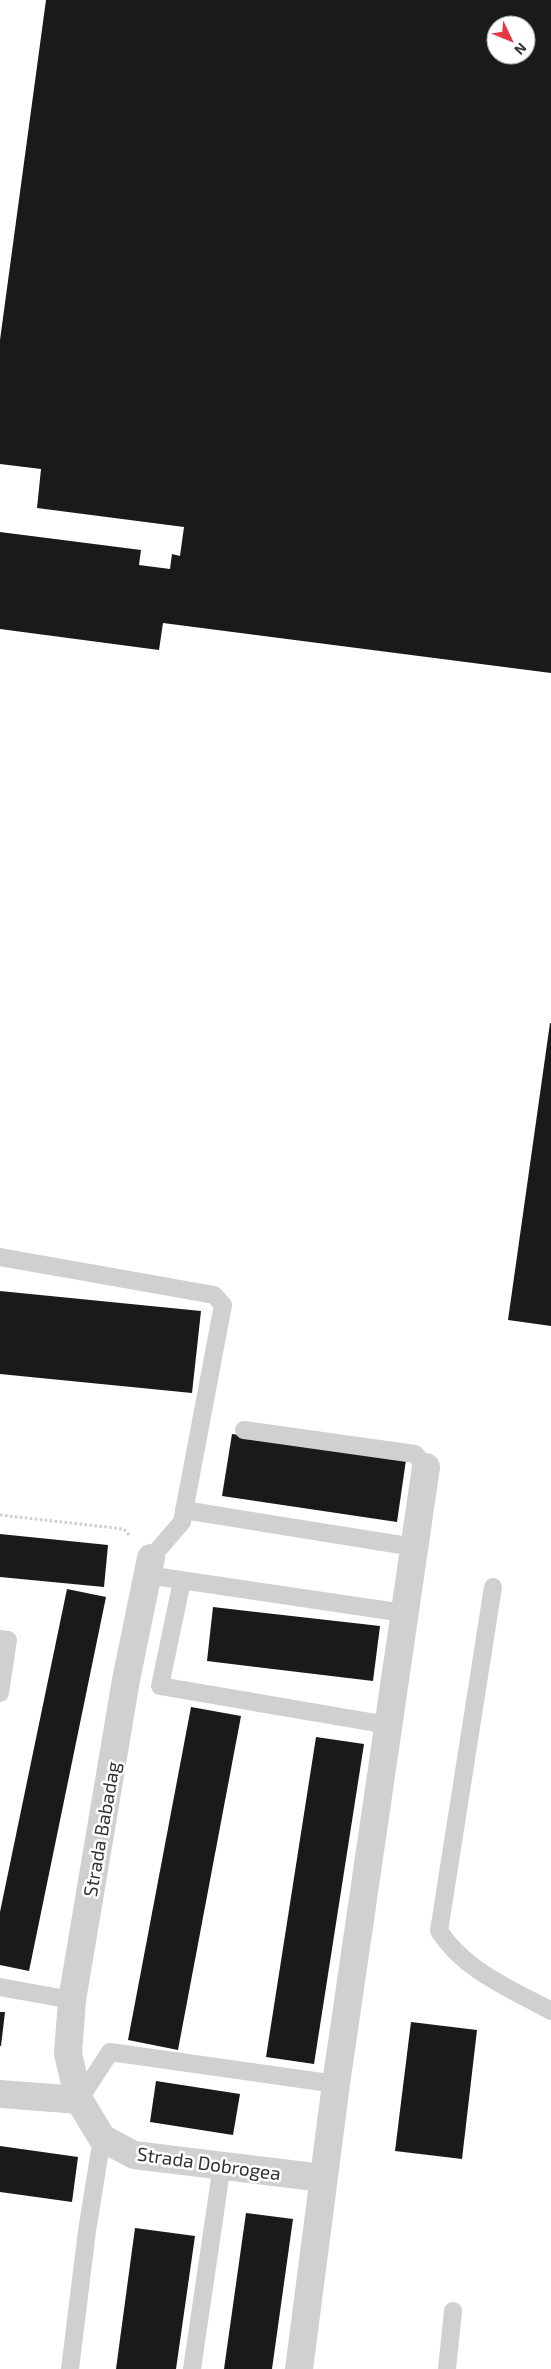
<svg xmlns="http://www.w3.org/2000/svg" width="551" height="2369" font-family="'Exo 2',sans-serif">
	<rect width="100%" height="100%" fill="#fff"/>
	<g fill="#1a1a1a" fill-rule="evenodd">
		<path d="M46,0H551V673L163,623L159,650L0,629V532L141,550L139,565L170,569L172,554L180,556L184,527L37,508L41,469L0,464V340ZM496,25H526V55H496Z"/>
		<polygon points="550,1023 551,1023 551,1326 508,1320"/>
		<polygon points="0,1291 201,1311 192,1393 0,1374"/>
		<polygon points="232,1434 406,1460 397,1522 222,1496"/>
		<polygon points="0,1534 108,1545 104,1587 0,1577"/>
		<polygon points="67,1589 106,1597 29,1971 0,1965 0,1912"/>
		<polygon points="213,1607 380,1626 373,1681 207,1661"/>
		<polygon points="191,1707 241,1716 178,2050 128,2040"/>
		<polygon points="316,1737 364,1744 314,2064 266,2057"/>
		<polygon points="0,2012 5,2012 1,2046 0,2046"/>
		<polygon points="411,2022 477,2030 462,2159 395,2151"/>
		<polygon points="156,2081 240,2094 233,2135 150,2122"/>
		<polygon points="0,2146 78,2157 72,2202 0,2192"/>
		<polygon points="246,2213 293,2219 272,2369 224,2369"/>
		<polygon points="135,2228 195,2236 176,2369 116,2369"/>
	</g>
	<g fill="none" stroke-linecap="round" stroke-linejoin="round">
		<polyline stroke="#cdcdcd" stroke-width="3" stroke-dasharray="2.5 2.5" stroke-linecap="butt" points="0,1515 124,1529 130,1536"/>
		<g stroke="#d0d0d0" stroke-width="18">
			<polyline points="0,1257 214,1295 223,1305 182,1522 151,1558"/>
			<polyline points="244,1430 415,1454 426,1467"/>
			<polyline points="184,1510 414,1547"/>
			<polyline points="147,1575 404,1613"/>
			<polyline points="182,1581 160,1686 388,1725"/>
			<path d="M493,1587L439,1931C465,1971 511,1989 551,2011"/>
			<polyline points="0,1639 8,1640 0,1693"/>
			<polyline points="0,1987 72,2000"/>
			<polyline points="79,2100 110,2052 336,2084"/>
			<polyline points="70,2369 87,2231 102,2138"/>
			<polyline points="192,2369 222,2165"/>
			<polyline points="447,2369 453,2311"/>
		</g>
		<g stroke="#d0d0d0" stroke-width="28">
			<polyline points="151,1558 126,1680 72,2000 68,2054 79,2100 102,2138 134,2155 323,2178"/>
			<polyline points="0,2094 79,2100"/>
			<polyline points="299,2369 336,2084 426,1467"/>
		</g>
	</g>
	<g text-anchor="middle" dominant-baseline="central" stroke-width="5" stroke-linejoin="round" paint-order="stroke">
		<g font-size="19" fill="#333" stroke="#fff">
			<text transform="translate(101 1829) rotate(-80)">Strada Babadag</text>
			<text transform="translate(209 2163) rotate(8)">Strada Dobrogea</text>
		</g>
	</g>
	<g transform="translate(511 40) rotate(133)"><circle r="24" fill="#ffffff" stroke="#adadad"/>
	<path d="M0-4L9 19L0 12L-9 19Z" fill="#e63946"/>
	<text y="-8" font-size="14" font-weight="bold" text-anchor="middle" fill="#333333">N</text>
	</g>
</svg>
